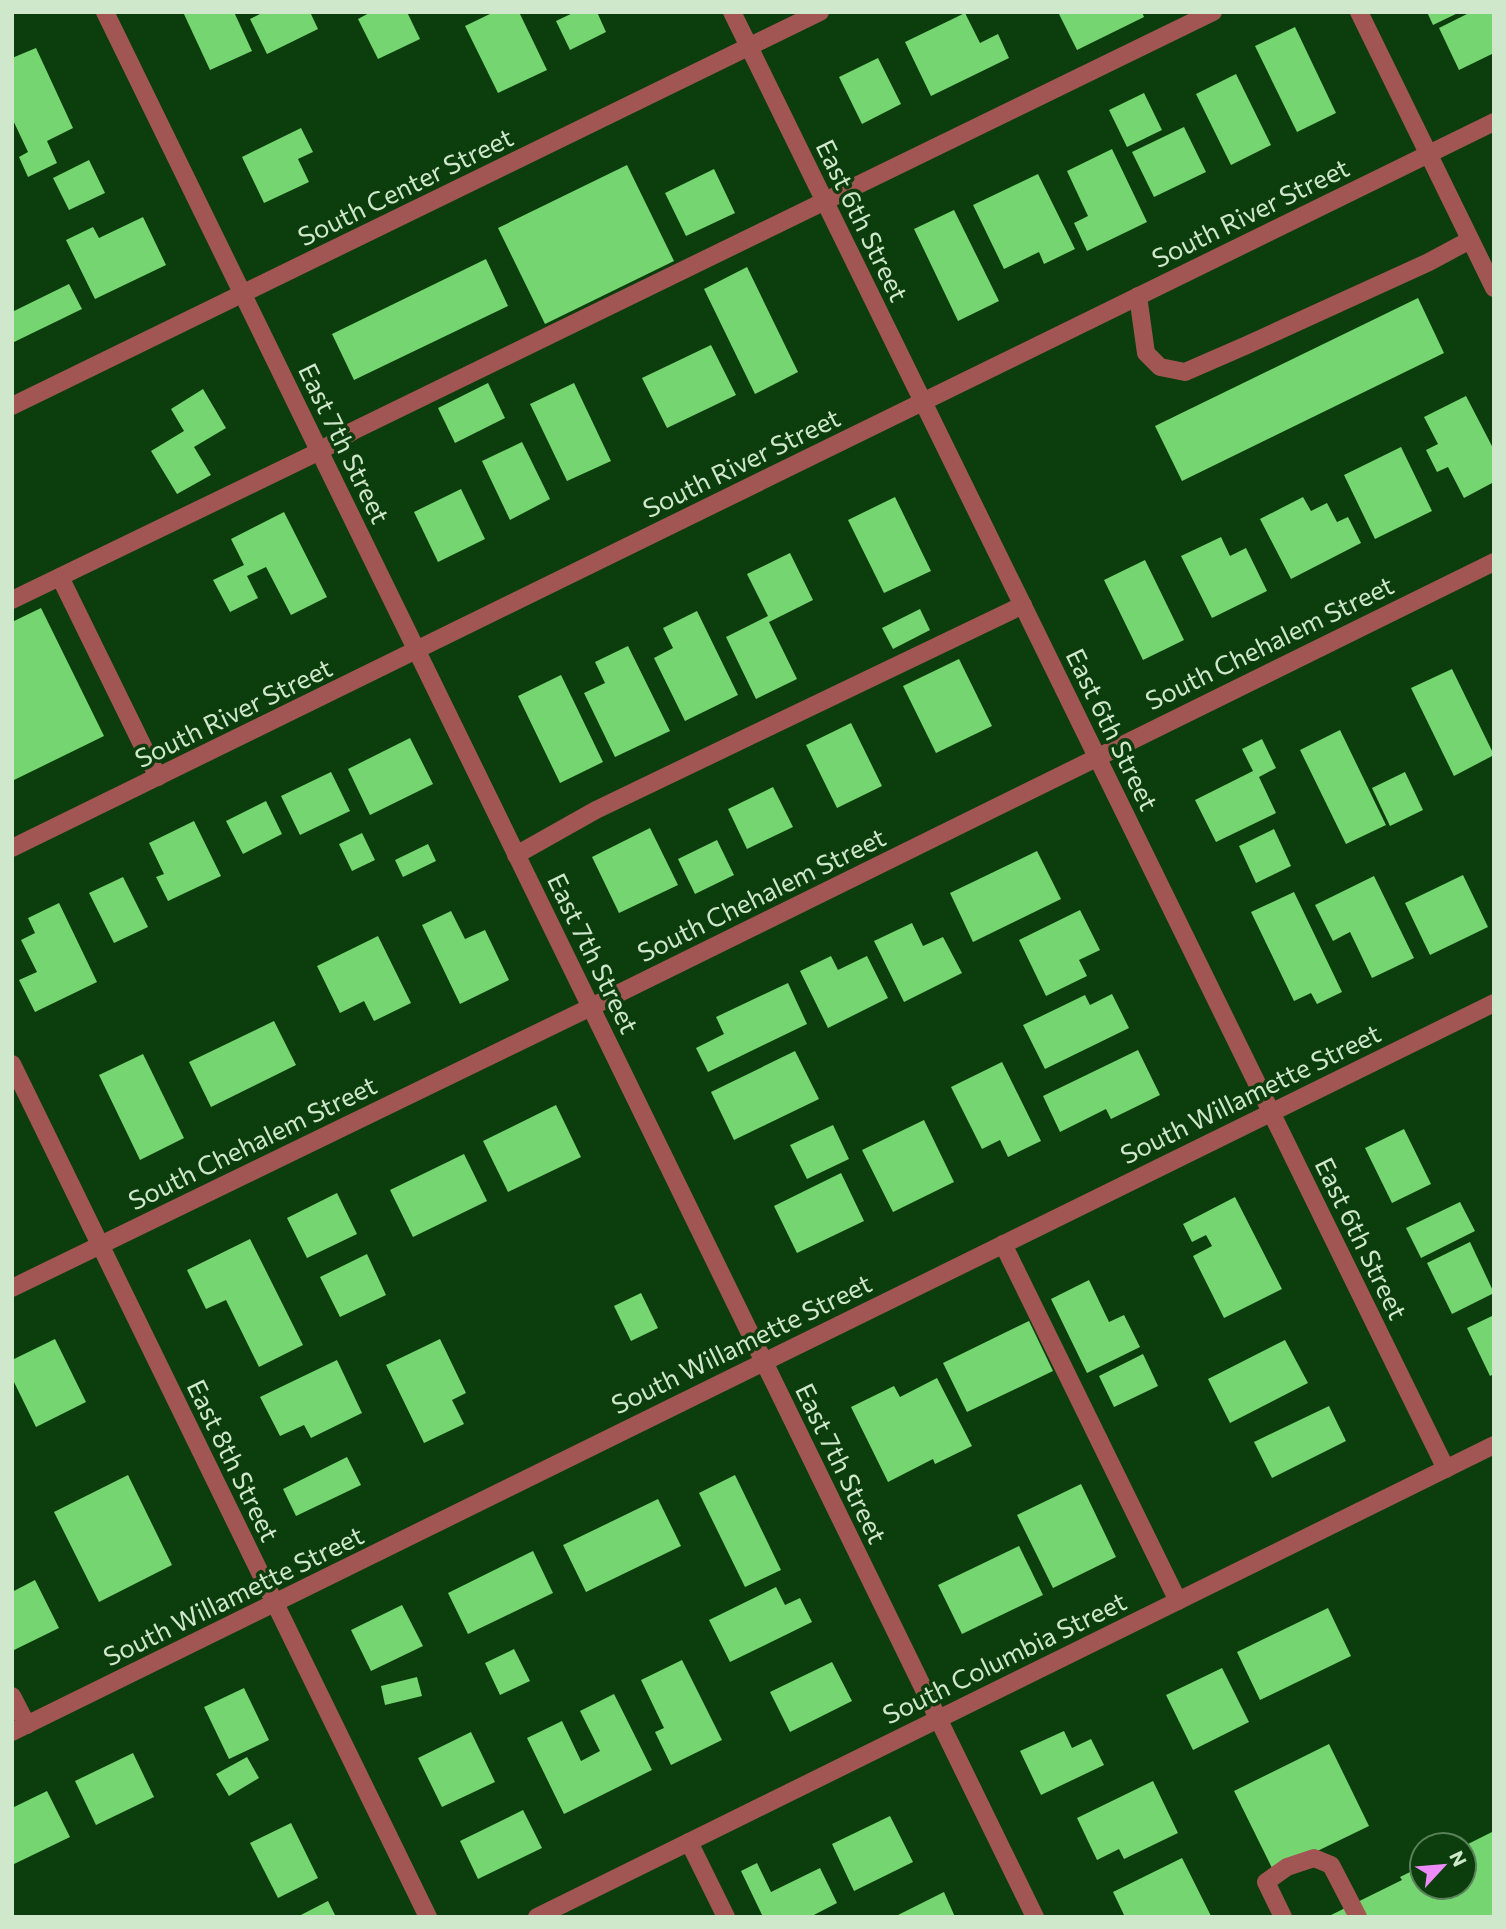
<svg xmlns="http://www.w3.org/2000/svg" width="1506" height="1929" font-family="Commissioner,sans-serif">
	<rect width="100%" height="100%" fill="#0c3d0c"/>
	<g fill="#75d671">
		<polygon points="183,12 234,12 252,51 210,70"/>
		<polygon points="264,12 310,12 318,29 267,54 250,19"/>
		<polygon points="371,12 407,12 420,39 378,59 358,19"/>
		<polygon points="494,12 519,12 547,70 498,93 465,26"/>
		<polygon points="575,12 597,12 606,32 570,50 556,21"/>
		<polygon points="1058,12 1142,12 1144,17 1077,50"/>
		<polygon points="1427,12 1460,12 1433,25"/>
		<polygon points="1471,12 1494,12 1494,53 1459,70 1439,28"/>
		<polygon points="965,13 980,43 998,34 1009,58 931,96 905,42"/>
		<polygon points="1295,27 1336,113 1297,132 1255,46"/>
		<polygon points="36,48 73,128 47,141 57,163 28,177 19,157 28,152 12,118 12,58"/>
		<polygon points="878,58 901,104 862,124 839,77"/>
		<polygon points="1236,74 1271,145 1231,165 1196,94"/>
		<polygon points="1144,93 1162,130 1127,147 1109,110"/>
		<polygon points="1184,127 1206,172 1154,197 1132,152"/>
		<polygon points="301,128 313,152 298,159 309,182 264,203 242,157"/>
		<polygon points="1112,149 1147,222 1087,251 1074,223 1088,216 1067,171"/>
		<polygon points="89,160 105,193 69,210 53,178"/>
		<polygon points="627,165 674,261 545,324 498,228"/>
		<polygon points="714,169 735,213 686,236 665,193"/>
		<polygon points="1038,174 1075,249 1044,264 1039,252 1004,269 973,205"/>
		<polygon points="954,210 999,301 958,321 914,229"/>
		<polygon points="143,217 166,265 95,299 66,240 93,227 99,238"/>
		<polygon points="486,259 508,306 354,380 332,334"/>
		<polygon points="747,267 798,372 755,394 704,289"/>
		<polygon points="69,284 82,309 12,343 12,312"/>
		<polygon points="1418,298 1444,353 1182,481 1155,426"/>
		<polygon points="711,345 736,395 667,428 642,378"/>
		<polygon points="488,383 505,418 455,443 438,408"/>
		<polygon points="574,383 611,461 567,481 530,404"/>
		<polygon points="203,389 226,428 194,447 211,475 177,494 151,451 184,431 171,409"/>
		<polygon points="1466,396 1494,450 1494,482 1464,498 1448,467 1437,472 1426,450 1438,444 1424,417"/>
		<polygon points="522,442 550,499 510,520 482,461"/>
		<polygon points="1401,447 1432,511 1375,539 1344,475"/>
		<polygon points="461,489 485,539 438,562 414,512"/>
		<polygon points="895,497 931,571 884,593 848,520"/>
		<polygon points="1303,497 1311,511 1327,503 1337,522 1348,517 1361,543 1291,579 1260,519"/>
		<polygon points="284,512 327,597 291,615 266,567 247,576 258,598 230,612 213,580 244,565 231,539"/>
		<polygon points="1221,537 1230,556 1246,548 1267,591 1212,618 1181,556"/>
		<polygon points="790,553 813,600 769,622 797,679 756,699 726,637 768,616 747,574"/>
		<polygon points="1145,560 1184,640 1143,660 1104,580"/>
		<polygon points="41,608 104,736 12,781 12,622"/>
		<polygon points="920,609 930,630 893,649 882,628"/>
		<polygon points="697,611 738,695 685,721 654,658 673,648 663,628"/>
		<polygon points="628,646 670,731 615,757 584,693 605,683 595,662"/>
		<polygon points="959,659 992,726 936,753 903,686"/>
		<polygon points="1452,669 1494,755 1454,776 1411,688"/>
		<polygon points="561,675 603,762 560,783 518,696"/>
		<polygon points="851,723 882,786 837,808 806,745"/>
		<polygon points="1340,730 1386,825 1346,844 1300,750"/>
		<polygon points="410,738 433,784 370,815 348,769"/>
		<polygon points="1262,739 1276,768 1259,777 1276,813 1216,842 1195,800 1253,771 1242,749"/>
		<polygon points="331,772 350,811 300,835 281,796"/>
		<polygon points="1405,772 1423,810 1390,826 1372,788"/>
		<polygon points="773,787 793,827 747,849 728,809"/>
		<polygon points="266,801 282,834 243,854 226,821"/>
		<polygon points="194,821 221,876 168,901 156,877 164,874 149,843"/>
		<polygon points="650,828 678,885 619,913 592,857"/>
		<polygon points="1274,829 1291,866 1256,883 1239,846"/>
		<polygon points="362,833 375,860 352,871 339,844"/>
		<polygon points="717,840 734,875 695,894 678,859"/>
		<polygon points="428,844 436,861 403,877 395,860"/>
		<polygon points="1037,851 1061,899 973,942 950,893"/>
		<polygon points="1463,875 1488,927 1430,955 1405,903"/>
		<polygon points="1374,876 1414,958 1372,978 1350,932 1333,941 1315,905"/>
		<polygon points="123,877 148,927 114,943 89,893"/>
		<polygon points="1294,892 1342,992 1317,1004 1311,993 1294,1001 1251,912"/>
		<polygon points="59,903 97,982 35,1012 19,980 37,972 21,940 35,933 28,918"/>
		<polygon points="1080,910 1100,950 1079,960 1087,976 1046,996 1019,940"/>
		<polygon points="451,911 465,939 485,930 509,980 460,1004 422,925"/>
		<polygon points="912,923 923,946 943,937 962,973 904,1002 874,941"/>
		<polygon points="378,936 411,1003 374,1021 364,1001 340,1013 317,966"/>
		<polygon points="831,956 838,970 867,956 888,998 828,1028 800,971"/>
		<polygon points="788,983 807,1024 708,1072 696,1048 724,1034 716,1017"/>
		<polygon points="1112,994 1129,1028 1045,1069 1023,1025 1085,995 1090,1005"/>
		<polygon points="274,1021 296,1065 211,1107 189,1062"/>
		<polygon points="1138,1050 1160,1095 1111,1119 1106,1109 1060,1132 1043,1096"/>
		<polygon points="795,1051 819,1099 734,1140 711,1092"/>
		<polygon points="143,1054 184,1138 140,1160 99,1075"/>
		<polygon points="1002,1062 1041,1141 1008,1157 1000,1140 982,1149 951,1087"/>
		<polygon points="556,1105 581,1157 508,1192 483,1141"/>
		<polygon points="924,1120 954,1182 893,1212 862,1150"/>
		<polygon points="833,1125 849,1159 807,1179 790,1145"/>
		<polygon points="1404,1129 1431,1184 1392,1203 1365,1148"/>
		<polygon points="464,1154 487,1201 413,1237 390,1190"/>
		<polygon points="841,1173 864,1221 797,1253 774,1206"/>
		<polygon points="337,1193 357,1234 307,1258 287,1218"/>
		<polygon points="1235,1197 1282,1289 1224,1318 1193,1256 1212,1246 1206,1235 1192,1242 1183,1224"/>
		<polygon points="1460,1202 1475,1231 1421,1258 1406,1228"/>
		<polygon points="250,1239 303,1345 259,1367 226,1300 206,1309 187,1270"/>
		<polygon points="1470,1242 1494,1293 1452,1314 1427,1263"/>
		<polygon points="367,1254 386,1295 340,1317 320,1277"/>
		<polygon points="1089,1280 1109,1322 1124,1315 1140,1347 1087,1373 1051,1299"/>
		<polygon points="641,1293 658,1328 631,1341 614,1306"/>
		<polygon points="1494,1315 1494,1374 1490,1376 1467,1328"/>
		<polygon points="1029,1321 1053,1371 967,1412 943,1363"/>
		<polygon points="55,1339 86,1402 36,1427 12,1378 12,1360"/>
		<polygon points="440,1339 466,1393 452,1400 464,1424 424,1443 386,1365"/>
		<polygon points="1285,1340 1308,1383 1230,1423 1208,1379"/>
		<polygon points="1143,1354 1158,1386 1114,1407 1099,1376"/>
		<polygon points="337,1360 362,1413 311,1438 304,1425 280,1436 260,1397"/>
		<polygon points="937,1378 972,1446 935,1464 933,1459 888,1482 851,1407 894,1386 900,1397"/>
		<polygon points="1329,1406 1346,1441 1272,1478 1254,1442"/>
		<polygon points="347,1457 361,1485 296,1516 283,1489"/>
		<polygon points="128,1475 172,1565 99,1602 54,1512"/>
		<polygon points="735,1475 781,1570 745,1587 699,1493"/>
		<polygon points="1081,1484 1116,1557 1053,1588 1017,1515"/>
		<polygon points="658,1499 681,1546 586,1592 563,1545"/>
		<polygon points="1019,1546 1043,1595 962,1634 938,1585"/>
		<polygon points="533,1551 553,1593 468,1634 448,1593"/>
		<polygon points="35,1580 59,1628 12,1651 12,1592"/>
		<polygon points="776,1587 785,1605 800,1598 812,1622 730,1662 709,1620"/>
		<polygon points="402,1605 423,1646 371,1671 351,1630"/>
		<polygon points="1328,1608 1351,1656 1260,1700 1237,1652"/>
		<polygon points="514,1649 530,1681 500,1695 485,1663"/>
		<polygon points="682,1660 722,1740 671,1765 655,1732 664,1728 641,1680"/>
		<polygon points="832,1662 852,1701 790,1732 770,1692"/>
		<polygon points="1222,1668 1249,1722 1193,1750 1166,1695"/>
		<polygon points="417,1677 422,1696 385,1705 381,1686"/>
		<polygon points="244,1688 269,1740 229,1759 204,1707"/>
		<polygon points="614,1694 652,1770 564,1814 527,1738 562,1721 581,1761 600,1751 580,1711"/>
		<polygon points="1064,1731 1072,1748 1091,1739 1104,1765 1041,1795 1020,1751"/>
		<polygon points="471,1732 495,1782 442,1807 418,1758"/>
		<polygon points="1329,1744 1369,1826 1274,1872 1234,1791"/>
		<polygon points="133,1753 154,1797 96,1825 75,1781"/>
		<polygon points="247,1757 259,1778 229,1796 216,1774"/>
		<polygon points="1153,1781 1178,1833 1124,1859 1119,1849 1097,1860 1077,1818"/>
		<polygon points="47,1791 70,1837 12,1865 12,1808"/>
		<polygon points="523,1810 542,1848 478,1879 460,1841"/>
		<polygon points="890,1816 913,1862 854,1891 832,1844"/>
		<polygon points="291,1823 318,1878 278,1898 250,1843"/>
		<polygon points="1494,1831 1494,1917 1327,1917 1402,1880 1400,1877 1422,1866 1422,1887 1464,1887 1464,1846"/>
		<polygon points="1182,1858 1211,1916 1125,1917 1113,1892"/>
		<polygon points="757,1863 771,1892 820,1868 837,1903 810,1917 763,1917 741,1871"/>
		<polygon points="944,1892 955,1917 894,1917"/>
		<polygon points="328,1901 336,1917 297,1917"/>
	</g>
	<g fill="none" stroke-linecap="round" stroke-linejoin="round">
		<g stroke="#a25653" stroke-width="18">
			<polyline points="105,12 1035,1917"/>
			<polyline points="732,12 1446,1469"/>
			<polyline points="1359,12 1494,288"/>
			<polyline points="1138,296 1146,353 1160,367 1185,372 1247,345 1429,262 1470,240"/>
			<polyline points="12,406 820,12"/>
			<polyline points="60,577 158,777"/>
			<polyline points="12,600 320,451 353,431 1213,12"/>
			<polyline points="12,848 1494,122"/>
			<polyline points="516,855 596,810 1023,605"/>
			<polyline points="12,1064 428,1917"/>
			<polyline points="1003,1244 1178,1601"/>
			<polyline points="12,1288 591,1007 1494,562"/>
			<polyline points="12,1696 27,1725"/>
			<polyline points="12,1732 1494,1003"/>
			<polyline points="689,1842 726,1917"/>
			<polyline points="537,1917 1494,1445"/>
			<polyline points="1283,1917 1266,1882 1287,1867 1314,1858 1331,1865 1358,1917"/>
		</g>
	</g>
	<g text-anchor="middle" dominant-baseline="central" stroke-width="7" stroke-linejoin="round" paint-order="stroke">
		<g font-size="26" fill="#cfe8cc" stroke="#0c3d0c">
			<text transform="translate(405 186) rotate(-26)">South Center Street</text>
			<text transform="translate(1250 212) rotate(-26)">South River Street</text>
			<text transform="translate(863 220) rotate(64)">East 6th Street</text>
			<text transform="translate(345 443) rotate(64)">East 7th Street</text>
			<text transform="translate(741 462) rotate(-26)">South River Street</text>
			<text transform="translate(1269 642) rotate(-26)">South Chehalem Street</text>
			<text transform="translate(233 712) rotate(-26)">South River Street</text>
			<text transform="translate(1113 729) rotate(64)">East 6th Street</text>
			<text transform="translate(761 894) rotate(-26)">South Chehalem Street</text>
			<text transform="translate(594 953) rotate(64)">East 7th Street</text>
			<text transform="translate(1250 1093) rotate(-26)">South Willamette Street</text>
			<text transform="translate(252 1142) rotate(-26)">South Chehalem Street</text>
			<text transform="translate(1362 1238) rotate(64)">East 6th Street</text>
			<text transform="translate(741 1343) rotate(-26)">South Willamette Street</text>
			<text transform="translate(234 1460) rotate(64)">East 8th Street</text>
			<text transform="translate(842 1463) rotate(64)">East 7th Street</text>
			<text transform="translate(233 1595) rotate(-26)">South Willamette Street</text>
			<text transform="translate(1004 1657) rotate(-26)">South Columbia Street</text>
		</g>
	</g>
	<rect width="1506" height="1929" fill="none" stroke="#cfe8cc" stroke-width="28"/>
	<g transform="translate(1443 1866) rotate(64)"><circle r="33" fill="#0c3d0c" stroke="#5a8159" stroke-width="2"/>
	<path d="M0-5L12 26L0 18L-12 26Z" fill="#ed8cf9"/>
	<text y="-10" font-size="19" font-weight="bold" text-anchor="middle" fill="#cfe8cc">N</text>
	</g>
</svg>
